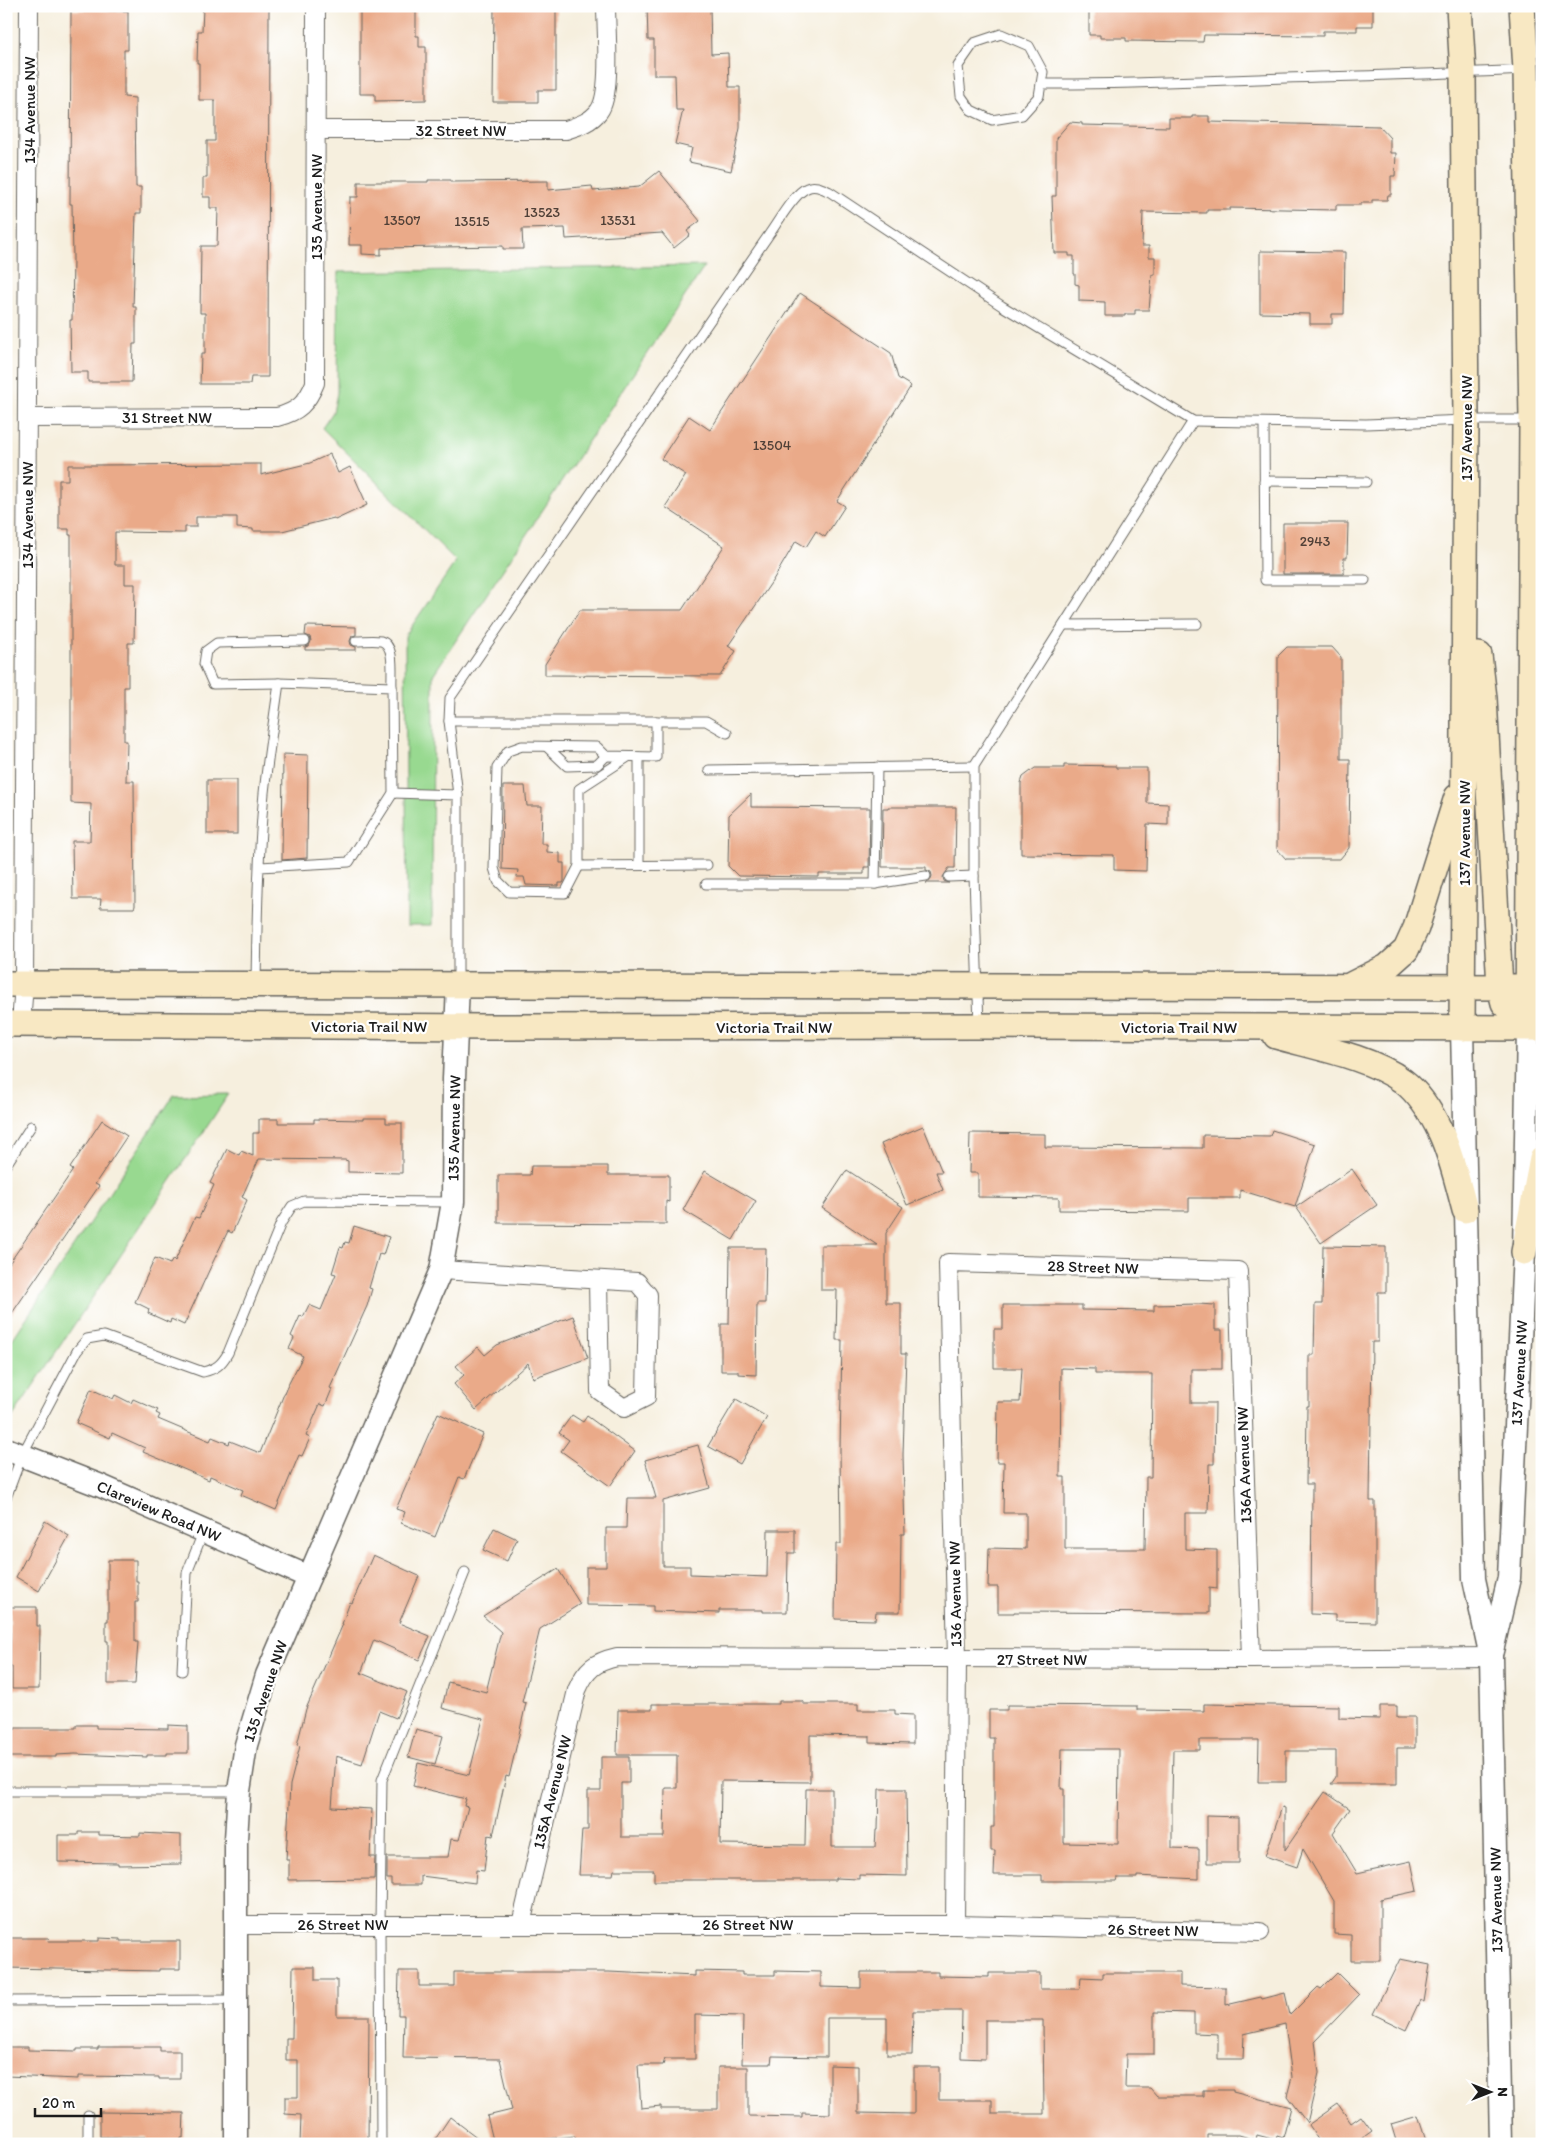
<svg xmlns="http://www.w3.org/2000/svg" width="1548" height="2150" font-family="Itim,sans-serif">
	<rect width="100%" height="100%" fill="#fff"/>
	<filter id="ink" filterUnits="userSpaceOnUse"><feTurbulence type="fractalNoise" baseFrequency=".02" numOctaves="2"/><feDisplacementMap in="SourceGraphic" scale="10" xChannelSelector="R" yChannelSelector="G"/><feConvolveMatrix kernelMatrix="1 2 1 2 8 2 1 2 1" color-interpolation-filters="sRGB"/></filter>
	<filter id="wash" filterUnits="userSpaceOnUse"><feTurbulence type="fractalNoise" baseFrequency=".0096" numOctaves="4" result="noise"/><feDisplacementMap in="SourceGraphic" scale="20" xChannelSelector="R" yChannelSelector="G"/><feGaussianBlur stdDeviation="1.12" result="paint"/><feColorMatrix in="noise" values="0 0 0 0 0 0 0 0 0 0 0 0 0 0 0 0 0 1.4 0 .05"/><feComposite in="paint" operator="in"/></filter>
	<g filter="url(#wash)">
		<rect width="100%" height="100%" fill="#f6efde"/>
		<g fill="#98d990" stroke="#5a7a56">
			<polygon points="705,266 433,675 432,925 407,925 405,636 456,561 322,428 333,412 337,393 338,272"/>
			<polygon points="229,1094 9,1422 6,1421 6,1349 174,1095"/>
		</g>
		<g id="blocks">
			<g fill="#eaaa89" fill-rule="evenodd">
				<polygon points="210,6 269,6 268,377 251,377 250,384 200,384 201,354 205,354 205,313 200,313 201,246 217,246 218,208 210,208 210,197 203,197 203,178 207,178 207,141 215,141 215,100 199,100 199,63 197,63 198,31 202,31 203,8"/>
				<polygon points="360,6 413,6 413,11 416,11 416,36 419,36 419,47 426,47 426,100 375,101 375,94 360,94"/>
				<polygon points="494,6 556,6 556,90 538,90 538,102 493,102"/>
				<polygon points="647,6 710,6 711,54 728,53 729,87 740,87 740,128 731,171 689,162 692,148 675,144 683,110 676,110 675,75 654,75 654,40 648,40"/>
				<polygon points="1089,6 1373,6 1373,26 1357,26 1357,31 1323,31 1323,36 1204,35 1203,42 1126,41 1126,38 1100,38 1100,35 1089,35"/>
				<polygon points="71,10 128,11 128,50 124,50 124,97 135,98 136,187 141,187 141,213 136,213 133,307 136,307 136,344 133,344 132,382 88,382 88,372 71,372 70,320 72,320 73,258 72,204 70,204"/>
				<polygon points="1192,116 1209,116 1209,122 1379,126 1390,138 1390,153 1396,153 1395,176 1391,176 1391,195 1388,195 1387,200 1372,200 1372,203 1361,203 1361,205 1336,205 1336,210 1230,208 1230,210 1207,210 1207,213 1143,212 1142,246 1149,246 1149,257 1155,257 1155,275 1152,275 1149,310 1135,310 1135,314 1125,314 1125,316 1105,316 1105,302 1079,301 1079,285 1075,284 1075,274 1074,274 1074,256 1069,256 1069,253 1054,253 1052,196 1056,196 1056,138 1070,122 1082,123 1082,125 1169,127 1169,118 1192,118"/>
				<polygon points="659,171 700,221 687,231 690,235 674,248 662,233 566,239 565,228 522,229 523,249 503,249 503,246 381,248 381,255 362,254 362,245 349,245 350,197 358,197 358,182 428,182 428,180 451,180 451,182 548,181 548,190 592,186 593,191 639,187"/>
				<polygon points="1260,251 1345,252 1344,314 1332,314 1332,324 1310,324 1310,314 1260,313"/>
				<polygon points="800,293 891,353 898,378 911,386 837,501 845,506 825,537 816,531 806,547 796,541 773,580 728,646 736,651 720,676 545,675 545,664 580,610 682,610 724,546 665,507 686,475 661,459 689,416 710,430"/>
				<polygon points="330,454 338,473 350,467 367,505 335,520 334,518 282,531 253,531 253,529 237,528 237,517 196,517 196,527 185,527 185,533 115,532 115,565 125,565 125,584 135,584 134,643 128,643 128,687 124,687 124,741 127,741 126,781 134,781 135,906 134,908 100,908 101,899 73,899 72,841 90,841 91,804 71,803 71,535 69,535 69,529 59,529 59,480 68,480 68,465 95,465 261,464 261,475 310,463"/>
				<polygon points="1283,523 1348,523 1347,558 1344,558 1344,574 1283,574"/>
				<polygon points="306,626 356,627 356,635 352,636 350,641 351,645 356,647 356,650 305,650 305,647 309,646 311,641 310,637 305,635"/>
				<polygon points="1287,647 1332,647 1341,657 1341,759 1350,759 1349,848 1340,859 1286,859 1277,849 1278,656"/>
				<polygon points="283,754 308,755 307,858 282,860"/>
				<polygon points="1064,765 1116,766 1116,768 1147,768 1147,803 1168,804 1168,825 1147,824 1146,871 1114,870 1114,855 1021,854 1021,783 1023,777 1035,768 1064,768"/>
				<rect x="207" y="780" width="30" height="54"/>
				<polygon points="503,786 525,786 527,806 542,806 541,844 547,844 547,852 560,853 560,863 564,863 564,881 563,883 559,883 559,886 526,885 524,877 517,877 518,870 502,869"/>
				<polygon points="751,794 751,807 870,808 869,867 864,867 864,874 819,874 819,877 738,876 728,866 729,815"/>
				<polygon points="888,807 956,807 955,868 949,868 943,877 944,881 949,883 926,883 930,881 932,876 931,872 926,870 926,867 882,867 883,808 888,808"/>
				<polygon points="363,1118 386,1118 386,1123 402,1123 402,1173 348,1172 348,1161 345,1160 259,1159 242,1197 247,1200 232,1233 228,1231 212,1264 184,1325 171,1319 170,1323 148,1313 149,1309 135,1302 155,1258 170,1264 173,1259 175,1261 195,1217 199,1218 214,1185 210,1183 227,1149 239,1155 241,1151 253,1156 253,1133 259,1133 259,1119 278,1119 278,1123 314,1123 314,1119 363,1120"/>
				<polygon points="102,1120 127,1136 95,1184 99,1186 6,1322 6,1268 73,1170 70,1168"/>
				<polygon points="923,1126 942,1172 936,1172 943,1190 907,1205 881,1144"/>
				<polygon points="1272,1130 1315,1144 1295,1207 1240,1190 1240,1198 1189,1198 1189,1211 1059,1210 1059,1198 978,1197 978,1173 969,1173 970,1133 1045,1134 1045,1147 1203,1148 1203,1135 1270,1136"/>
				<polygon points="531,1166 608,1166 608,1175 669,1175 669,1202 666,1201 666,1224 498,1223 498,1175 530,1175"/>
				<polygon points="1352,1169 1377,1205 1321,1243 1296,1207"/>
				<polygon points="847,1170 903,1207 886,1233 886,1303 901,1303 901,1354 906,1354 903,1455 905,1534 901,1534 900,1612 876,1612 875,1620 835,1619 836,1544 841,1544 840,1449 842,1340 836,1340 837,1290 821,1290 821,1245 877,1245 822,1208"/>
				<polygon points="705,1171 756,1201 733,1240 683,1210"/>
				<polygon points="354,1226 389,1237 383,1255 379,1254 369,1288 372,1289 367,1306 330,1388 332,1389 325,1406 320,1404 306,1436 310,1438 302,1456 299,1455 276,1510 241,1495 243,1490 210,1476 209,1480 174,1465 143,1452 145,1448 112,1433 110,1438 76,1423 91,1389 113,1399 115,1395 131,1403 133,1399 158,1410 156,1413 160,1415 158,1419 210,1441 212,1437 229,1444 230,1441 260,1453 286,1389 303,1356 289,1349 294,1338 291,1336 300,1316 303,1317 309,1305 321,1310 336,1274 332,1273 340,1247 343,1248 345,1242 349,1243"/>
				<polygon points="1323,1246 1386,1247 1386,1292 1378,1292 1378,1342 1372,1342 1370,1501 1375,1501 1375,1622 1335,1621 1335,1615 1311,1614 1312,1484 1306,1484 1307,1406 1309,1406 1309,1355 1314,1355 1315,1304 1322,1304"/>
				<polygon points="730,1248 766,1248 765,1303 757,1303 756,1375 738,1374 738,1371 721,1371 721,1324 729,1324"/>
				<path d="M1198,1304L1215,1305V1330H1222V1369H1191V1403H1215L1214,1464H1209L1208,1513H1185V1549L1217,1550V1589L1209,1588V1613L1014,1612V1613H998V1587H988L989,1548L1026,1549V1513H1003L1004,1462H997L998,1402H1020L1022,1368H994V1329H1003V1305H1082V1310L1154,1311V1305ZM1061,1368L1095,1369V1374H1152L1151,1477H1146L1145,1549H1065V1477H1060Z"/>
				<polygon points="573,1316 588,1358 533,1378 528,1363 476,1410 454,1384 464,1375 456,1366 478,1347 485,1355 497,1345"/>
				<polygon points="736,1399 767,1417 740,1464 708,1446"/>
				<polygon points="438,1413 483,1434 464,1479 459,1477 435,1537 401,1523 405,1512 396,1509"/>
				<polygon points="572,1415 583,1422 587,1416 635,1451 610,1486 561,1451 569,1440 559,1433"/>
				<polygon points="698,1445 710,1488 663,1501 663,1566 690,1566 690,1574 767,1577 768,1530 795,1530 795,1553 788,1553 787,1612 763,1612 763,1610 719,1610 719,1613 653,1611 653,1606 586,1605 586,1567 606,1567 606,1528 626,1528 627,1498 656,1498 645,1460"/>
				<polygon points="45,1521 69,1536 39,1591 16,1577"/>
				<polygon points="494,1528 517,1539 507,1561 483,1550"/>
				<polygon points="373,1555 419,1576 399,1623 430,1636 419,1660 374,1640 361,1673 407,1692 396,1718 379,1711 362,1764 336,1756 332,1807 372,1809 370,1857 375,1857 374,1879 289,1880 289,1860 286,1860 290,1785 300,1746 297,1745 306,1709 343,1624 342,1624 350,1602 352,1603"/>
				<polygon points="108,1560 136,1560 136,1581 138,1581 138,1602 135,1602 135,1642 138,1642 135,1684 108,1684 108,1641 106,1641 106,1621 108,1621"/>
				<polygon points="558,1569 580,1604 540,1629 522,1702 526,1703 518,1739 509,1777 506,1776 493,1836 488,1835 484,1871 476,1870 475,1883 421,1876 421,1885 391,1885 391,1879 387,1879 387,1857 448,1857 451,1839 459,1840 468,1807 464,1806 466,1799 413,1786 418,1763 469,1775 483,1719 442,1708 448,1682 486,1692 501,1632 483,1616"/>
				<polygon points="10,1607 37,1607 37,1626 40,1626 39,1689 12,1689 12,1667 10,1667"/>
				<polygon points="779,1701 803,1701 803,1704 858,1704 858,1710 895,1710 895,1714 913,1715 913,1744 870,1743 870,1736 810,1735 810,1782 721,1781 720,1844 805,1845 806,1789 832,1789 832,1847 875,1847 876,1830 878,1830 879,1789 906,1789 907,1876 859,1875 859,1879 835,1878 835,1880 681,1880 681,1881 654,1881 654,1870 614,1870 613,1875 579,1875 582,1830 588,1830 588,1791 601,1791 601,1757 629,1757 629,1783 621,1783 621,1837 664,1837 665,1788 677,1788 677,1755 617,1755 618,1710 652,1710 652,1704 779,1704"/>
				<path d="M1204,1704L1339,1706V1718L1380,1719V1706H1397V1717H1415V1748H1397V1784H1331L1336,1777V1751H1286V1782H1258L1259,1740H1200V1750H1173L1172,1798V1848L1199,1849V1879L1137,1876V1878H1117L1116,1881H1042V1875H994L995,1851H991V1827H994V1738H989V1710H1007V1705L1137,1706V1710L1204,1711ZM1062,1749H1119L1118,1844L1064,1843V1789H1061Z"/>
				<polygon points="76,1725 96,1725 96,1728 168,1729 168,1725 188,1726 188,1753 167,1753 167,1755 147,1755 147,1757 75,1754 56,1755 56,1757 6,1757 6,1730 15,1730 15,1728 76,1728"/>
				<polygon points="416,1729 443,1736 435,1764 408,1757"/>
				<polygon points="1325,1792 1350,1809 1333,1833 1357,1873 1411,1861 1417,1891 1380,1899 1380,1961 1351,1961 1351,1935 1334,1934 1334,1901 1303,1849 1297,1867 1265,1856 1282,1807 1285,1808 1285,1850"/>
				<polygon points="1207,1816 1239,1817 1239,1863 1207,1863"/>
				<polygon points="78,1832 99,1832 99,1835 140,1836 140,1833 181,1835 181,1864 118,1865 118,1863 58,1862 58,1835 78,1835"/>
				<polygon points="6,1938 49,1938 48,1941 99,1941 99,1938 120,1939 120,1941 180,1941 180,1969 159,1969 159,1971 6,1968"/>
				<polygon points="1400,1959 1430,1965 1424,2002 1420,2000 1406,2030 1373,2014"/>
				<polygon points="293,1967 315,1967 315,1980 337,1980 337,2016 369,2016 368,2144 300,2144 301,2115 285,2114 285,2097 298,2097 298,2060 286,2060 286,2038 292,2038"/>
				<path d="M399,1971H419V1986H454V1972H609L695,1976V1971L742,1972V1975H775V1971L821,1972V1987L861,1988V1972H938V1976L989,1977V1973H1040V1989H1080L1081,1977L1103,1978V1973H1180V1986L1226,1987V2005L1261,1997L1262,1999L1285,1993L1290,2015L1318,1987L1321,1989L1337,1973L1359,1995L1315,2041L1319,2073L1307,2123L1287,2096L1292,2077L1285,2024L1244,2034L1243,2059H1218V2034L1194,2033V2013L1154,2012V2054H1126L1125,2088H1150L1157,2096H1203V2090H1233V2092L1291,2107L1283,2138L1277,2136L1276,2140L1257,2135L1256,2140L1239,2135H1207V2144H732V2141L692,2140V2144H576L575,2136L537,2140L521,2144H494L487,2116L512,2110L500,2059L403,2058L404,2015H398ZM913,2011H962L961,2058L985,2059V2020H1043L1044,2114H992V2100H939V2067H914V2114L858,2113V2066L830,2065V2114L802,2113V2117L748,2116V2067H718V2109H661V2106L641,2108L638,2065H663L665,2059H695V2015L743,2016L742,2064H771L772,2056L827,2057V2018H887V2055H912Z"/>
				<polygon points="7,2047 28,2047 28,2050 77,2051 77,2049 98,2049 98,2047 160,2047 160,2051 180,2051 180,2079 159,2079 159,2077 78,2076 78,2079 6,2076"/>
				<polygon points="1338,2104 1351,2123 1361,2116 1372,2131 1354,2144 1321,2144 1308,2125"/>
				<polygon points="100,2112 184,2113 183,2138 181,2138 181,2144 147,2144 147,2137 100,2137"/>
				<polygon points="1418,2116 1427,2144 1397,2144 1391,2124"/>
				<polygon points="450,2117 486,2144 432,2144"/>
			</g>
		</g>
	</g>
	<g filter="url(#ink)">
		<use href="#blocks" fill-opacity="0" stroke="#686660" stroke-width="1"/>
		<g fill="none" stroke-linecap="round" stroke-linejoin="round">
			<defs>
				<g id="service">
					<polygon points="1001,34 1029,46 1043,72 1039,96 1022,115 992,120 971,110 961,96 958,66 974,43"/>
					<path d="M1041,84C1147,85 1253,78 1359,76C1414,74 1470,73 1525,70"/>
					<polyline points="1264,423 1265,580 1365,580"/>
					<polyline points="1264,481 1366,482"/>
					<polyline points="1064,625 1197,624"/>
					<path d="M356,641C364,641 373,640 381,641C396,645 391,675 392,687"/>
					<polyline points="279,683 213,684 204,664 206,651 217,643 305,641"/>
					<polyline points="449,721 706,721 727,733"/>
					<polyline points="547,747 567,766 597,765 606,756"/>
					<polyline points="628,757 579,789 579,866 565,893 509,892 498,881 494,868 497,768 508,751 522,746 597,747 606,756 656,757 656,721"/>
					<polyline points="639,757 639,865"/>
					<polyline points="877,767 875,884 926,876"/>
					<polyline points="709,770 974,766"/>
					<polyline points="393,793 458,795"/>
					<polyline points="579,866 707,865"/>
					<polyline points="949,877 974,876"/>
					<polyline points="706,884 875,884"/>
					<path d="M458,982V795L449,721L450,698L770,233C778,222 794,193 807,188C815,184 823,189 830,192L1002,306L1193,421L1366,424L1466,420H1530"/>
					<path d="M256,983C257,920 258,855 264,793C268,756 274,719 279,683L392,687L393,793L349,862L260,867"/>
					<polyline points="979,1026 974,876 974,766 1193,421"/>
					<polyline points="6,1165 31,1126"/>
					<path d="M6,1498L22,1455L77,1351L87,1339L104,1336L203,1372C216,1369 221,1365 228,1353L281,1223L292,1206L304,1201L452,1202"/>
					<polyline points="182,1671 187,1573 204,1530"/>
					<polyline points="6,1791 239,1791"/>
					<polyline points="6,2001 236,2000"/>
					<polyline points="88,2115 88,2144"/>
					<polyline points="381,2144 380,1924 382,1780 465,1572"/>
				</g>
				<g id="minor">
					<path d="M316,130H566C578,126 591,122 599,111C612,94 606,29 606,6"/>
					<path d="M28,418L277,417C298,412 307,403 315,383L316,6"/>
					<polyline points="21,1024 24,984 29,6"/>
					<polyline points="441,1270 637,1282 648,1295 646,1397 624,1408 600,1391 598,1281"/>
					<path d="M521,1924L577,1690C586,1669 595,1662 617,1657L1251,1659L1491,1657"/>
					<polyline points="236,1925 955,1925 1260,1932"/>
					<polyline points="955,1925 957,1659 948,1263 1238,1271 1251,1659"/>
				</g>
				<g id="tertiary">
					<polyline points="1462,1028 1474,1579 1491,1657 1501,2144"/>
					<polyline points="6,1449 101,1486 309,1577"/>
					<polyline points="1492,1651 1509,1578 1524,1252 1528,1027"/>
					<polyline points="236,2144 236,1839 239,1791 246,1745 267,1675 441,1270 453,1202 454,1079 458,985"/>
				</g>
				<g id="secondary">
					<polyline points="1459,6 1463,74 1466,420 1462,1028"/>
					<polyline points="1522,6 1526,70 1532,420 1528,1027"/>
					<polyline points="1479,655 1484,698 1500,987 1504,1003 1528,1027"/>
					<polyline points="6,984 1542,987"/>
					<polyline points="1353,984 1387,967 1406,950 1416,928 1457,797"/>
					<polyline points="6,1024 489,1027 979,1026 1542,1028"/>
					<path d="M1276,1036C1315,1047 1370,1057 1403,1081C1420,1094 1432,1114 1441,1133C1452,1157 1458,1184 1465,1210"/>
					<polyline points="1524,1252 1542,1159"/>
				</g>
			</defs>
			<use href="#service" stroke="#686660" stroke-width="11"/>
			<use href="#minor" stroke="#686660" stroke-width="20"/>
			<use href="#tertiary" stroke="#686660" stroke-width="25"/>
			<use href="#secondary" stroke="#686660" stroke-width="28"/>
			<use href="#service" stroke="#fff" stroke-width="9"/>
			<use href="#minor" stroke="#fff" stroke-width="18"/>
			<use href="#tertiary" stroke="#fff" stroke-width="22"/>
			<use href="#secondary" stroke="#f8e8c3" stroke-width="25"/>
		</g>
	</g>
	<g text-anchor="middle" dominant-baseline="central" stroke-width="4.5" stroke-linejoin="round" paint-order="stroke">
		<g font-size="14" fill="#504037">
			<text x="542" y="212">13523</text>
			<text x="402" y="220">13507</text>
			<text x="618" y="220">13531</text>
			<text x="472" y="221">13515</text>
			<text x="772" y="445">13504</text>
			<text x="1315" y="541">2943</text>
		</g>
		<g font-size="16" fill="#1c1c1c" stroke="#fff">
			<text transform="translate(29 110) rotate(-90)">134 Avenue NW</text>
			<text x="461" y="130">32 Street NW</text>
			<text transform="translate(316 207) rotate(-90)">135 Avenue NW</text>
			<text x="167" y="417">31 Street NW</text>
			<text transform="translate(1466 428) rotate(-90)">137 Avenue NW</text>
			<text transform="translate(27 515) rotate(-90)">134 Avenue NW</text>
			<text transform="translate(1464 833) rotate(-90)">137 Avenue NW</text>
			<text x="369" y="1026">Victoria Trail NW</text>
			<text x="774" y="1027">Victoria Trail NW</text>
			<text x="1179" y="1027">Victoria Trail NW</text>
			<text transform="translate(454 1128) rotate(-89)">135 Avenue NW</text>
			<text transform="translate(1093 1267) rotate(2)">28 Street NW</text>
			<text transform="translate(1519 1373) rotate(-87)">137 Avenue NW</text>
			<text transform="translate(1244 1465) rotate(-92)">136A Avenue NW</text>
			<text transform="translate(159 1511) rotate(23)">Clareview Road NW</text>
			<text transform="translate(955 1594) rotate(-91)">136 Avenue NW</text>
			<text x="1042" y="1659">27 Street NW</text>
			<text transform="translate(265 1691) rotate(-71)">135 Avenue NW</text>
			<text transform="translate(552 1792) rotate(-76)">135A Avenue NW</text>
			<text transform="translate(1496 1900) rotate(-91)">137 Avenue NW</text>
			<text x="343" y="1924">26 Street NW</text>
			<text x="748" y="1924">26 Street NW</text>
			<text transform="translate(1153 1930) rotate(1)">26 Street NW</text>
		</g>
	</g>
	<rect width="1548" height="2150" fill="none" stroke="#fff" stroke-width="25"/>
	<g transform="translate(1490 2092) rotate(90)" stroke="#ffffff" stroke-width="4" paint-order="stroke">
	<path d="M0-4L9 19L0 12L-9 19Z" fill="#1c1c1c"/>
	<text y="-8" font-size="14" font-weight="bold" text-anchor="middle" fill="#1c1c1c">N</text>
	</g>
	<path d="M35 2108v8h66v-8" fill="none" stroke="#1c1c1c" stroke-width="2.5"/>
	<text x="42" y="2108" font-size="15" fill="#1c1c1c" stroke="#ffffff" stroke-width="4" paint-order="stroke">20 m</text>
</svg>
